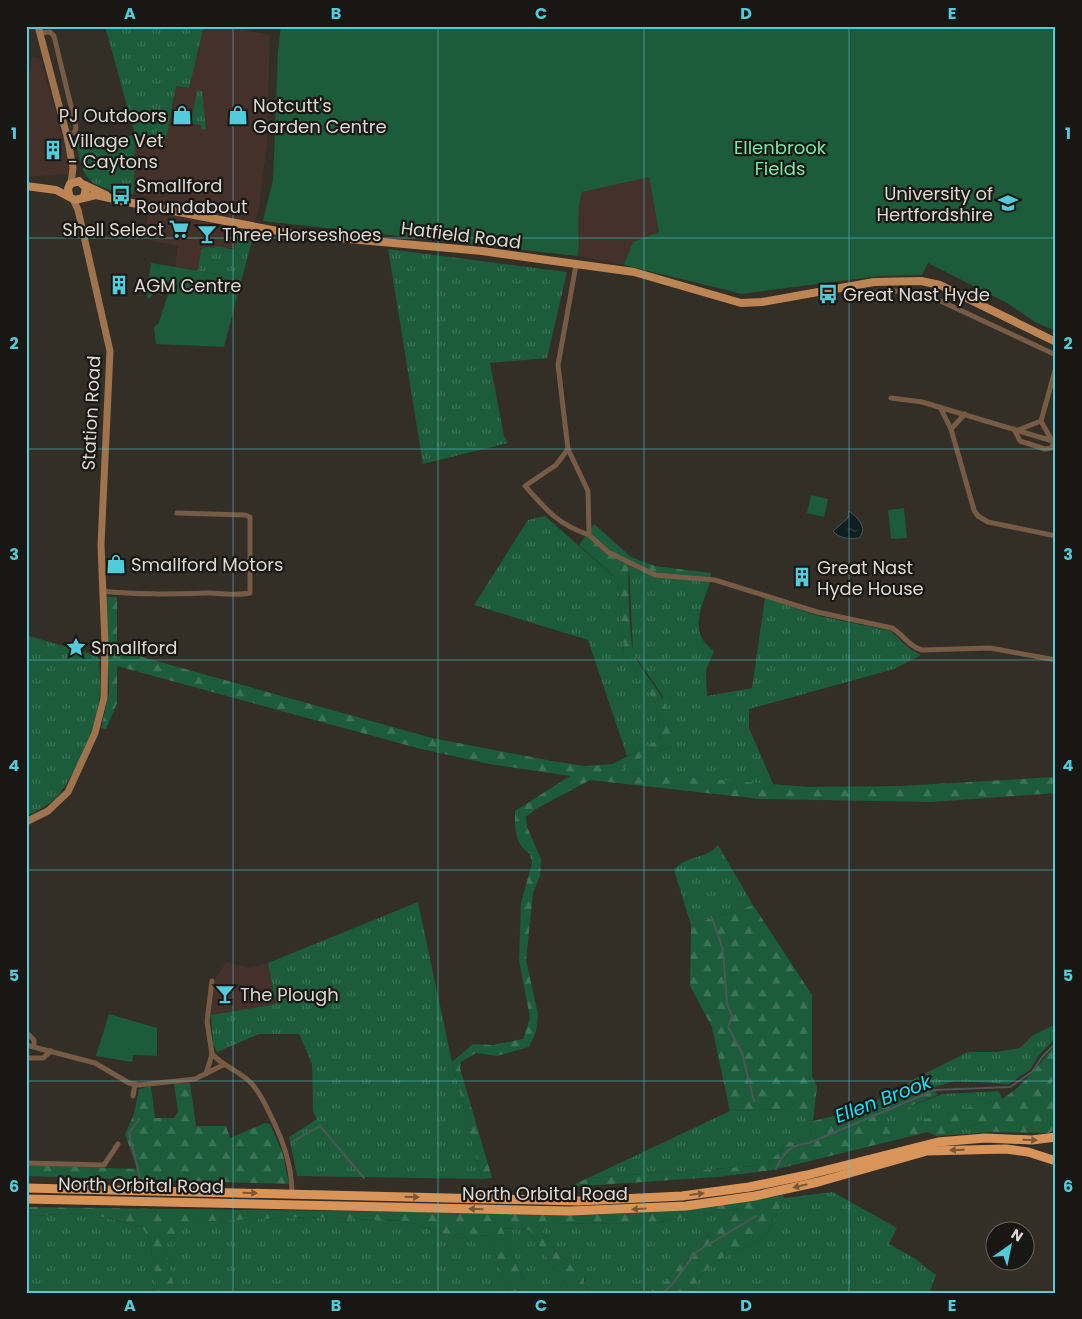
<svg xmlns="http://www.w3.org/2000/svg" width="1082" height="1319" font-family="Poppins,sans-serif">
	<defs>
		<pattern id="grass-tufts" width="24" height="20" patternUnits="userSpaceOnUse" patternTransform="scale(1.25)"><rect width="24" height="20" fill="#1c5c3a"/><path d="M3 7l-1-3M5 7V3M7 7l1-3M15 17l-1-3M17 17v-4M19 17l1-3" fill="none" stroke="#3c7356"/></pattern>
		<pattern id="forest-firs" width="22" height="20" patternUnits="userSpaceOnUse" patternTransform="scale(1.25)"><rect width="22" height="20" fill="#1c5c3a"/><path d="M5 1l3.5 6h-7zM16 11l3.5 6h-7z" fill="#3c7356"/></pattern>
		<pattern id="water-ripples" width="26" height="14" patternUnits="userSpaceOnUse" patternTransform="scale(1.25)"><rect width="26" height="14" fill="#0e1e21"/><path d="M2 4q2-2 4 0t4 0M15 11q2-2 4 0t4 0" fill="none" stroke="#303e40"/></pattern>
	</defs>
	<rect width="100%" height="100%" fill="#332e26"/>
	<g fill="#44322a">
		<polygon points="204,26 223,26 270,35 267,143 260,202 242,278 175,267 178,246 149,240 149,234 145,233 150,198 134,193 135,135 166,139 176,86 189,88"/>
		<polygon points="32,57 41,59 63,140 70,171 68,174 26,177 26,100"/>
		<polygon points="649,176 659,232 633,242 624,265 578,256 580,239 577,207 582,192"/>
		<polygon points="226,962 250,968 268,963 276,1004 211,1015 213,982"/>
	</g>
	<g fill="url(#grass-tufts)">
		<path d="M105,26H204L189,88L176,86L166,139L135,135L134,193L129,195C88,183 85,186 76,142L135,135Z"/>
		<polygon points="197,90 202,91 206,130 201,129 201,125 191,123"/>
		<polygon points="238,228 252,231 253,237 242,278 198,271 201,250 205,247 214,248 217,246 234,250"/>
		<polygon points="388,249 567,272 547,358 490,363 504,436 508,443 423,464"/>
		<polygon points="545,516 618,580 624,653 656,704 660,740 627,756 588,640 474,605 528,520"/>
		<path d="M629,566L655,576L710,582C702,608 687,632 714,651L706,670L707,696L752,688L765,597L815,615L891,631L910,649L921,655L894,669L749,709V728L774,786L620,772L627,762L672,747L662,695L633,653Z"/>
		<path d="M26,635L94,655L99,658C100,675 101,692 98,708C94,732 72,781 56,798C48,806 36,811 26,817Z"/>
		<path d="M718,845L753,905L691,925L674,870C685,855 706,860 718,845Z"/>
		<polygon points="418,902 452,1062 482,1179 297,1176 289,1137 317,1119 313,1111 312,1064 299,1034 259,1034 217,1052 213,1044 211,1015 276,1004 268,963"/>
		<polygon points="1056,1024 1056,1038 1039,1055 1030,1070 1009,1084 955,1081 922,1091 916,1078 968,1052 997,1052 1020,1048 1033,1035"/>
		<polygon points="999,1091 1002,1099 888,1130 880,1118 942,1094"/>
		<polygon points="787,1109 812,1121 809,1139 789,1142 766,1165 588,1178 730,1111"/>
		<polygon points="983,1122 991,1132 937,1136"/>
		<polygon points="833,1192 897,1228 889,1244 914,1258 936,1275 929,1293 691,1293 699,1277 716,1261 766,1237 784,1198"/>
		<polygon points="738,1209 727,1221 694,1245 666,1281 646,1293 591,1293 585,1286 585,1280 575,1264 560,1257 537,1224 654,1223"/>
		<polygon points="87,1213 142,1227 150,1241 158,1293 26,1293 26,1216"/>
		<polygon points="306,1217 405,1221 458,1238 489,1235 509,1293 175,1293 165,1244 188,1222"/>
		<polygon points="502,1228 530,1230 553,1268 574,1293 529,1293"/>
	</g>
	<g fill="url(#forest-firs)">
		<path d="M594,524L631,557L655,566L711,573L710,582L655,576L629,566C627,576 630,645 634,654C648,684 682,709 672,747L628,762L620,772L809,787L900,786L1056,777V793L931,802L760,799L590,780L536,809L526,817L527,827L541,859L540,876L533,893L526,960L538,1014L536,1032L529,1047L497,1056L476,1053L461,1062L460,1068L492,1178L482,1179L452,1062L473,1044L492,1045L523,1039L530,1018L519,960L521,903L532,863L530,854C514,843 515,829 515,811L570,776L489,764L417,748L117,666V703L106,729L101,728L109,693L106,597H117V650L432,738L552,761L585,766L613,764L660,739L656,704L624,653L618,580L579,545Z"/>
		<path d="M753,905L812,995V1076L817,1087L813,1121C852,1112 883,1101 916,1078L922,1091L934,1087L937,1095L881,1118L888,1129L1002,1099C1029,1082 1035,1066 1056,1045L1052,1084L1056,1090V1129L1049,1133L991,1132L983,1122L937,1136L928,1132L773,1170L717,1177L569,1187L588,1178L766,1165L789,1142L809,1139L812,1121L787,1109L730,1111L712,1027L690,986L691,925Z"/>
		<polygon points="174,1083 190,1083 196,1126 226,1126 230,1138 265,1123 270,1124 283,1154 289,1184 26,1176 26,1165 137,1169 125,1134 134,1114 139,1089 151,1086 155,1118 174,1118 178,1112"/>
		<path d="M783,1195L784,1198L766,1237L716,1261L699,1277L691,1293H646L666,1281L694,1245L727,1221L738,1209L654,1223L537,1224L560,1257L575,1264L583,1273L585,1286L591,1293H574L553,1268L530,1230L502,1228L529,1293H509L489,1235L458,1238L405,1221L306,1217L189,1222L165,1244L175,1293H158L150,1241L142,1227L87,1213L26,1216V1207L498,1213C535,1216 572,1215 609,1214C669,1211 723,1207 783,1195Z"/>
	</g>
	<g fill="#1c5c3a">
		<path d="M281,26H1056V331L1035,322L1007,303L928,263L922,275L879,276L742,294L624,265L633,242L659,232L649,177L582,192C575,213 581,234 578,256L263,221L273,180L278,51Z"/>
		<polygon points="151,263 242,278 224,347 156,344 154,327 159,323 168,294 176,294 178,285 163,282 161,287 155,286 153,294 148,300 147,293"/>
		<polygon points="811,495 828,499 824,517 807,513"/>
		<polygon points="904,508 907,538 891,539 888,510"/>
		<polygon points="109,1014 157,1028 157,1056 133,1055 132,1062 96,1056"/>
	</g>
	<path fill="url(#water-ripples)" stroke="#4c5657" d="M849,511C858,518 868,527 859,538C850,539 839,539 833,531L848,518Z"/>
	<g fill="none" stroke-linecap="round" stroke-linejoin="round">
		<g stroke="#4c5657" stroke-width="2">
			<polyline points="712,918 723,950 727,1004 732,1016 728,1027 742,1053 754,1101"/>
			<polyline points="139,1119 129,1133 140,1178"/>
			<polyline points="292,1142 320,1126 364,1178"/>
			<path d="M776,1169C783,1153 791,1144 809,1143L935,1090L1010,1087L1032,1072L1042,1057L1056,1043"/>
			<polyline points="661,1293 671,1286 696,1252 756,1216"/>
		</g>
		<g stroke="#775b44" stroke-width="5">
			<polyline points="40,33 50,32 54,36 76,127 75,132 67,136"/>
			<path d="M576,265L558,365L568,449L588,491L589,535L608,552L655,575L715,580L817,612L892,628C904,635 908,646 922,650L990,648L1056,660"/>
			<polyline points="854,285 860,293 898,291 932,297 1056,355"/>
			<polyline points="891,398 922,402 1056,442"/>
			<polyline points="940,407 951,429"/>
			<polyline points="965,414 951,429 974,510 978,516 988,522 1056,536"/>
			<polyline points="1014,429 1020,441 1045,449 1051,448 1055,442"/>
			<polyline points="1018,430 1041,421"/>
			<polyline points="1052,441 1041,421 1056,367"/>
			<path d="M568,449L556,465L525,486C546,510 559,525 589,535"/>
			<path d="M102,591C137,595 172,594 208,593C222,593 236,596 250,593V517L245,515L177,513"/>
			<polyline points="26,1032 34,1040 34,1047"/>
			<polyline points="26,1045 95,1063 129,1083 139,1085 195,1079 223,1065"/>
			<path d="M212,1054C223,1066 237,1070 249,1081C258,1089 263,1100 268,1110C282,1138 292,1163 292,1194"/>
			<polyline points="26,1058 43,1058 51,1051"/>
			<polyline points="206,1074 212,1054 207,1022 212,981"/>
			<polyline points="133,1096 135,1084"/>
			<polyline points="26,1163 104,1165 118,1144"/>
		</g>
		<g stroke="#9f734d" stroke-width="7">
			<polyline points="38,26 67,136 73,168 71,183"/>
			<polyline points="26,822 48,811 68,792 95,733 104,698 105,645 101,545 110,351 78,210 73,199"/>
		</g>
		<g stroke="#bd8553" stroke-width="8">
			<polyline points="85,185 106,195"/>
			<polyline points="26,186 56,190 75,200 96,195 132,203 293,234 482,251 634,272 741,303 762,302 874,282 921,281 940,285 1056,342"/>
			<polyline points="69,195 68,189 70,184 79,181 86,188 84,197"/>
		</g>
		<g stroke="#d99559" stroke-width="9">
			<polyline points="26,1188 578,1201 682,1196 749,1187 807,1175 938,1142 985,1138 1032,1140 1056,1137"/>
			<polyline points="26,1199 570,1211 686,1206 755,1196 818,1182 927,1151 1006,1149 1028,1152 1056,1161"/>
		</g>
	</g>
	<defs><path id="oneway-solid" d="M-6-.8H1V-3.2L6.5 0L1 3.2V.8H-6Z" transform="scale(1.25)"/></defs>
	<g fill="#795636">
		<use href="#oneway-solid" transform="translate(1030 1140) rotate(2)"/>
		<use href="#oneway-solid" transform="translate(957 1150) rotate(178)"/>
		<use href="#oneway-solid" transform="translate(800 1186) rotate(167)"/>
		<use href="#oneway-solid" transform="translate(250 1193) rotate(1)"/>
		<use href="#oneway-solid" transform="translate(697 1194) rotate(-7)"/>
		<use href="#oneway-solid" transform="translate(412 1197) rotate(1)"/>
		<use href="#oneway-solid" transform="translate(476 1209) rotate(-179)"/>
		<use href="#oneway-solid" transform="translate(639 1209) rotate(176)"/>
	</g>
	<path fill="none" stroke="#53cbda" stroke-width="1" stroke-opacity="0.55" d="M233,26V1293M438,26V1293M644,26V1293M849,26V1293M26,238H1056M26,449H1056M26,660H1056M26,870H1056M26,1081H1056"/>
	<defs>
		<symbol id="shop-bare" viewBox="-9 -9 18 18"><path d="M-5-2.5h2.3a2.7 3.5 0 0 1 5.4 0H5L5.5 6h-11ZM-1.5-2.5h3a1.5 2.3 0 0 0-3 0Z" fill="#53cbda" stroke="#191713" stroke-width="2.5" paint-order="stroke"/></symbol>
		<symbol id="building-bare" viewBox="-9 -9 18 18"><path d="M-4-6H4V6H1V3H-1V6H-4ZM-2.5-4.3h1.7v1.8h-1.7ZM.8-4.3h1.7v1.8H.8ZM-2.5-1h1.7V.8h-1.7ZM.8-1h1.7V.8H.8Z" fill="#53cbda" stroke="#191713" stroke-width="2.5" paint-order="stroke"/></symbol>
		<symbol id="bus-bare" viewBox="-9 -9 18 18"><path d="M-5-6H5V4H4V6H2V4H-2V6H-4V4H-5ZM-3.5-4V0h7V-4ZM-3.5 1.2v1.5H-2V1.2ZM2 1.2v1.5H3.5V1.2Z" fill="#53cbda" stroke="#191713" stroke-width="2.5" paint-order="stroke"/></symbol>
		<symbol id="university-bare" viewBox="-9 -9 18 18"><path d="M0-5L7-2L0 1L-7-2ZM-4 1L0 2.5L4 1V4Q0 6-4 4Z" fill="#53cbda" stroke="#191713" stroke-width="2.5" paint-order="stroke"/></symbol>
		<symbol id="supermarket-bare" viewBox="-9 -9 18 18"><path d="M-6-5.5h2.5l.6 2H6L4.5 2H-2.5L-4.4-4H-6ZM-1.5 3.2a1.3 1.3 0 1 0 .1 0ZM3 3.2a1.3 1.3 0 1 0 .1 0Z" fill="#53cbda" stroke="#191713" stroke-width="2.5" paint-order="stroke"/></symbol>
		<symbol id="bar-bare" viewBox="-9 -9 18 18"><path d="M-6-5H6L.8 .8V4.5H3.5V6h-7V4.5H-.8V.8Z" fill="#53cbda" stroke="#191713" stroke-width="2.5" paint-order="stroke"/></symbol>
		<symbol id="sight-bare" viewBox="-9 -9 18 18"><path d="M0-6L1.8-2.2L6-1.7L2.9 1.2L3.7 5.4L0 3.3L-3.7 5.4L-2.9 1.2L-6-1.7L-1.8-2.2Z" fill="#53cbda" stroke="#191713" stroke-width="2.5" paint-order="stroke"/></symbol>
	</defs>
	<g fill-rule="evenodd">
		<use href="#shop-bare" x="168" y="101" width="28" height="28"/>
		<use href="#shop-bare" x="224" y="101" width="28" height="28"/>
		<use href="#building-bare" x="39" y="136" width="28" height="28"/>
		<use href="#bus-bare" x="107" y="181" width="28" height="28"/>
		<use href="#university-bare" x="994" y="189" width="28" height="28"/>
		<use href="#supermarket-bare" x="165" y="215" width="28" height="28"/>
		<use href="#bar-bare" x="193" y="220" width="28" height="28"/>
		<use href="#building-bare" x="105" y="271" width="28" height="28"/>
		<use href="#bus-bare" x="814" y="280" width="28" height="28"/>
		<use href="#shop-bare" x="102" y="550" width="28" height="28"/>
		<use href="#building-bare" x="788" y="563" width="28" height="28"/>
		<use href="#sight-bare" x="62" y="633" width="28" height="28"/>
		<use href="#bar-bare" x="211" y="980" width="28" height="28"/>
	</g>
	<g text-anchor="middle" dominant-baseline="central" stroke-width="4.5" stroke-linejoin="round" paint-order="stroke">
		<g font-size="18" fill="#dcd9d4" stroke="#191713" text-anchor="start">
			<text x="253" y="105">Notcutt's<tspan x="253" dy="21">Garden Centre</tspan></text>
			<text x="167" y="115" text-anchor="end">PJ Outdoors</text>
			<text x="68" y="140">Village Vet<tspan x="68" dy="21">- Caytons</tspan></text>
			<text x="136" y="185">Smallford<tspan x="136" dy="21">Roundabout</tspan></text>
			<text x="993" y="193" text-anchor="end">University of<tspan x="993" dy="21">Hertfordshire</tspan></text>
			<text x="164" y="229" text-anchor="end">Shell Select</text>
			<text x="222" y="234">Three Horseshoes</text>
			<text x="134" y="285">AGM Centre</text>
			<text x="843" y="294">Great Nast Hyde</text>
			<text x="131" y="564">Smallford Motors</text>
			<text x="817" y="567">Great Nast<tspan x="817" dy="21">Hyde House</tspan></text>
			<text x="91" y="647">Smallford</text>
			<text x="240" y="994">The Plough</text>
		</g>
		<g font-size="18" fill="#77eaa7" stroke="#191713">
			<text x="780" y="147">Ellenbrook<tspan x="780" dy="21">Fields</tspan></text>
		</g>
		<g font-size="18" fill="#dcd9d4" stroke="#191713">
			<text transform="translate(461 235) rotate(7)">Hatfield Road</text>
			<text transform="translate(91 413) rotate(-87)">Station Road</text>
			<text transform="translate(141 1185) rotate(1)">North Orbital Road</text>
			<text x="545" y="1193">North Orbital Road</text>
		</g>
		<g font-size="19" font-style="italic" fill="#11e3f9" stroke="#191713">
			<text transform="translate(883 1099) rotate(-21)">Ellen Brook</text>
		</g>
	</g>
	<rect width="1082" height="1319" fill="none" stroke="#191713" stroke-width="55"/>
	<g transform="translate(1010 1246) rotate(33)"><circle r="24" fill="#191713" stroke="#676560"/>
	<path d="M0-4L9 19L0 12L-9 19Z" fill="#53cbda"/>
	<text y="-8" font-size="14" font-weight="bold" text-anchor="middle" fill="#dcd9d4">N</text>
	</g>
	<rect x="28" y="28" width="1026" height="1264" fill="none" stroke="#53cbda" stroke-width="2"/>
	<g font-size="16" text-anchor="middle" font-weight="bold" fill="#53cbda">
		<text x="130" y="19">A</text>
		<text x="336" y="19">B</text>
		<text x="541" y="19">C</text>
		<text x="746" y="19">D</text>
		<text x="952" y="19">E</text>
		<text x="14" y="139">1</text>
		<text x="1068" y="139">1</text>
		<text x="14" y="349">2</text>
		<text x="1068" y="349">2</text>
		<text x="14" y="560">3</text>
		<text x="1068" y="560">3</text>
		<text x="14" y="771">4</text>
		<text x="1068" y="771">4</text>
		<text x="14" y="981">5</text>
		<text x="1068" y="981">5</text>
		<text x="14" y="1192">6</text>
		<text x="1068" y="1192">6</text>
		<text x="130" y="1311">A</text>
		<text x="336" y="1311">B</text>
		<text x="541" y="1311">C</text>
		<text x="746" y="1311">D</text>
		<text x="952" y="1311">E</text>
	</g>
</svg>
